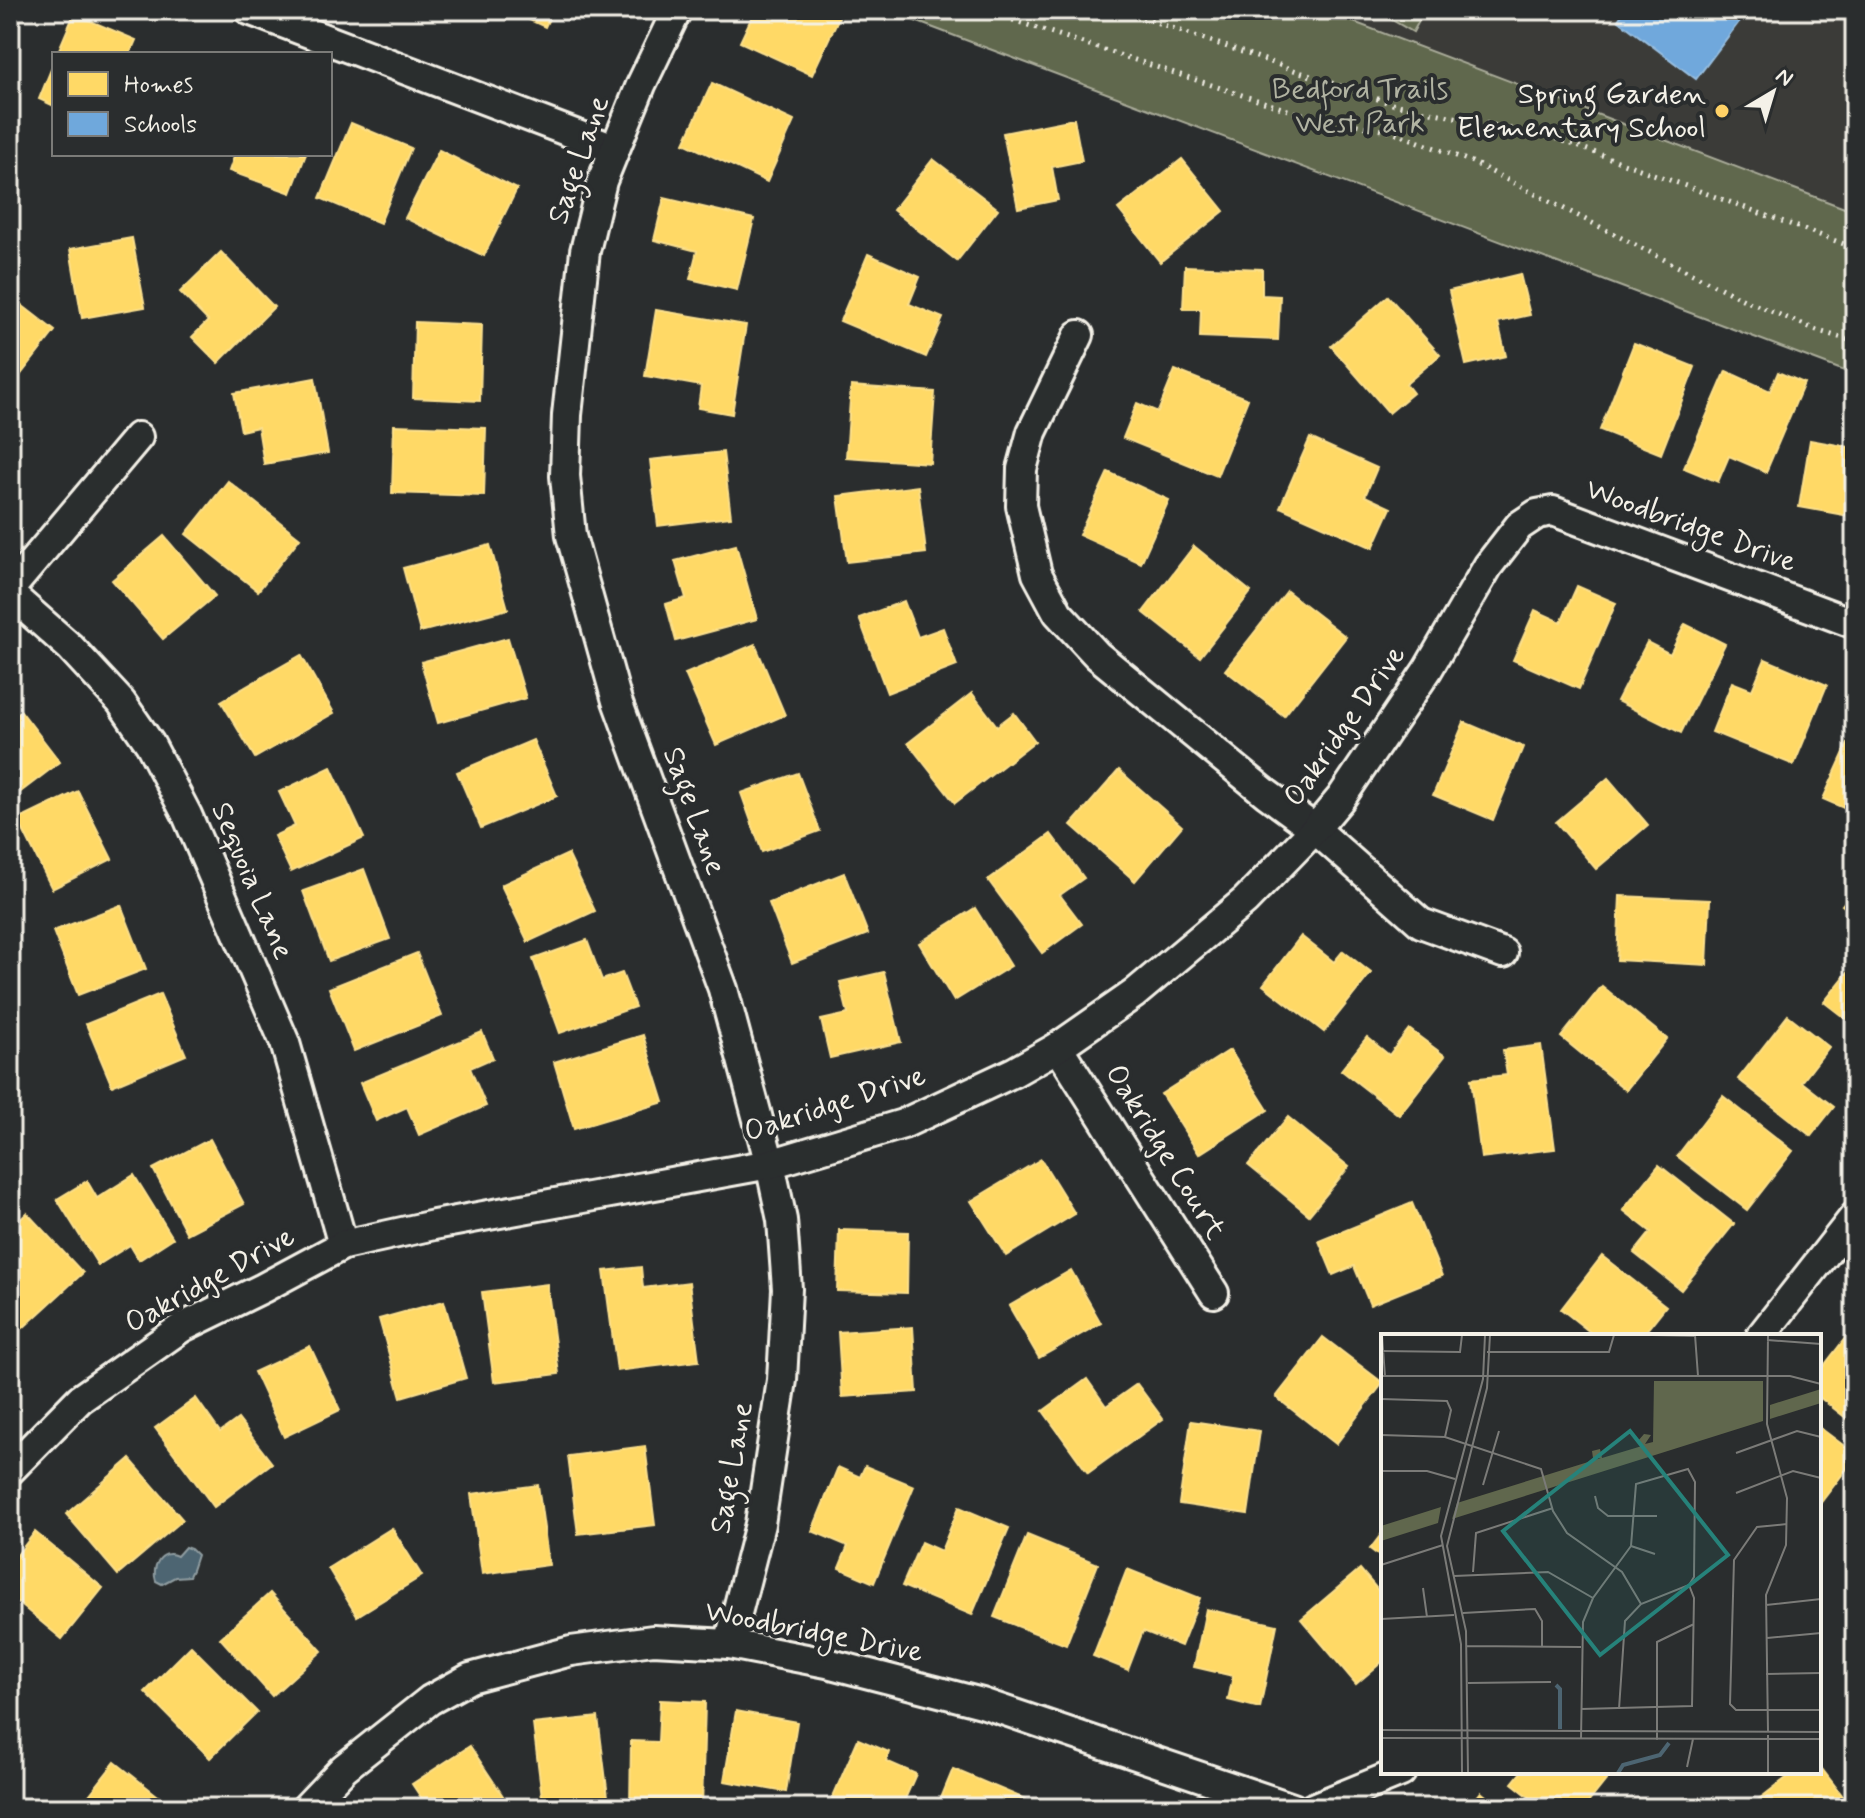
<svg xmlns="http://www.w3.org/2000/svg" width="1865" height="1818" font-family="Mynerve,sans-serif">
	<rect width="100%" height="100%" fill="#2a2d2e"/>
	<filter id="ink" filterUnits="userSpaceOnUse"><feTurbulence type="fractalNoise" baseFrequency=".0125" numOctaves="2"/><feDisplacementMap in="SourceGraphic" scale="16" xChannelSelector="R" yChannelSelector="G"/><feConvolveMatrix kernelMatrix="1 2 1 2 8 2 1 2 1" color-interpolation-filters="sRGB"/></filter>
	<g filter="url(#ink)">
		<polygon fill="#3b3b37" points="1322,10 1855,10 1855,212"/>
		<g fill="#60674d" stroke="#aaac9a" stroke-width="2">
			<polygon points="886,10 1322,10 1855,212 1855,375"/>
			<polygon points="1375,10 1425,10 1413,32"/>
		</g>
		<path fill="#4d6572" stroke="#909da1" stroke-width="2" d="M185,1547L191,1549L197,1555L192,1570L189,1576L175,1577L162,1584L156,1581C151,1567 161,1548 177,1556Z"/>
		<g fill="#ffd966" stroke="#fce08d" stroke-width="2">
			<polygon points="508,10 553,10 545,27"/>
			<polygon points="755,10 828,10 840,15 812,75 740,42"/>
			<polygon points="74,14 136,40 130,54 57,54"/>
			<polygon points="54,62 54,106 39,99"/>
			<polygon points="712,83 794,121 767,182 684,143"/>
			<polygon points="1074,119 1082,161 1052,167 1058,200 1018,208 1003,133"/>
			<polygon points="351,123 411,148 380,223 320,198"/>
			<polygon points="439,150 517,189 484,256 405,218"/>
			<polygon points="235,154 306,154 291,193 229,171"/>
			<polygon points="933,159 998,209 957,261 893,210"/>
			<polygon points="1182,159 1224,211 1160,262 1118,209"/>
			<polygon points="664,198 754,219 737,290 690,279 697,251 654,240"/>
			<polygon points="132,238 145,307 82,318 70,249"/>
			<polygon points="221,252 274,307 218,363 192,337 208,321 180,292"/>
			<polygon points="868,254 920,277 909,304 943,318 926,357 840,321"/>
			<polygon points="1185,266 1262,269 1262,295 1280,296 1278,340 1200,337 1201,309 1183,309"/>
			<polygon points="1520,274 1530,315 1498,322 1506,356 1466,365 1449,291"/>
			<polygon points="10,296 55,331 15,382 10,378"/>
			<polygon points="1388,296 1440,355 1406,384 1413,393 1389,413 1331,346"/>
			<polygon points="656,310 746,325 732,414 698,408 701,386 645,376"/>
			<polygon points="415,322 482,325 480,401 413,398"/>
			<polygon points="1634,343 1695,367 1661,454 1600,430"/>
			<polygon points="1175,370 1248,399 1217,476 1123,438 1137,403 1158,412"/>
			<polygon points="1726,371 1770,391 1778,372 1804,383 1766,472 1729,456 1718,482 1684,468"/>
			<polygon points="315,378 328,453 264,464 258,427 241,431 234,393"/>
			<polygon points="851,386 935,392 930,463 846,457"/>
			<polygon points="394,425 486,428 484,496 392,493"/>
			<polygon points="1310,438 1377,468 1365,496 1391,508 1373,548 1280,507"/>
			<polygon points="1810,440 1855,448 1855,517 1799,507"/>
			<polygon points="723,452 731,517 658,526 650,460"/>
			<polygon points="1108,472 1169,500 1141,563 1079,535"/>
			<polygon points="228,481 300,538 258,591 186,534"/>
			<polygon points="918,486 926,553 847,562 838,496"/>
			<polygon points="164,536 215,596 163,639 112,580"/>
			<polygon points="490,545 508,609 420,632 403,568"/>
			<polygon points="736,545 757,619 676,641 666,604 686,598 675,561"/>
			<polygon points="1194,546 1251,592 1200,657 1143,612"/>
			<polygon points="1577,586 1616,603 1579,689 1513,660 1535,610 1561,622"/>
			<polygon points="1287,591 1346,637 1284,716 1225,670"/>
			<polygon points="904,601 918,637 943,628 957,666 887,693 859,618"/>
			<polygon points="1685,624 1725,644 1681,733 1617,701 1647,642 1670,654"/>
			<polygon points="508,638 526,698 438,723 421,662"/>
			<polygon points="755,644 785,715 716,745 685,674"/>
			<polygon points="301,655 334,713 255,758 221,701"/>
			<polygon points="1765,659 1827,685 1794,765 1712,732 1732,682 1752,690"/>
			<polygon points="972,693 997,726 1014,713 1035,741 955,803 908,743"/>
			<polygon points="21,711 60,762 10,800 10,719"/>
			<polygon points="1464,722 1523,747 1493,820 1433,795"/>
			<polygon points="1855,728 1855,813 1823,799"/>
			<polygon points="533,740 557,796 481,828 457,772"/>
			<polygon points="331,767 364,838 291,872 274,836 295,826 279,792"/>
			<polygon points="1119,770 1182,826 1135,881 1071,825"/>
			<polygon points="798,773 820,831 762,852 741,793"/>
			<polygon points="1608,778 1648,825 1596,869 1556,822"/>
			<polygon points="78,791 112,859 52,889 18,820"/>
			<polygon points="1051,834 1084,878 1060,895 1082,924 1042,953 988,880"/>
			<polygon points="568,854 595,911 528,942 501,885"/>
			<polygon points="364,869 390,939 329,961 303,891"/>
			<polygon points="844,873 868,934 792,963 769,903"/>
			<polygon points="1855,889 1855,915 1842,905"/>
			<polygon points="1620,896 1710,900 1707,965 1617,960"/>
			<polygon points="121,905 146,969 78,995 53,931"/>
			<polygon points="975,908 1011,966 954,1001 919,943"/>
			<polygon points="1301,936 1334,962 1343,951 1371,973 1324,1032 1263,985"/>
			<polygon points="587,940 602,980 622,973 635,1007 560,1033 533,959"/>
			<polygon points="417,953 442,1016 354,1051 329,988"/>
			<polygon points="1855,963 1855,1026 1824,1002"/>
			<polygon points="884,972 901,1042 830,1058 821,1020 848,1014 840,982"/>
			<polygon points="1602,986 1667,1039 1626,1090 1561,1037"/>
			<polygon points="160,994 186,1055 112,1086 86,1024"/>
			<polygon points="1788,1015 1829,1047 1802,1082 1834,1107 1811,1136 1738,1079"/>
			<polygon points="1409,1029 1445,1056 1399,1115 1341,1070 1367,1037 1389,1055"/>
			<polygon points="482,1032 493,1058 470,1068 486,1106 419,1135 407,1107 376,1121 360,1083"/>
			<polygon points="643,1035 664,1102 574,1129 554,1062"/>
			<polygon points="1541,1045 1555,1149 1481,1158 1471,1079 1507,1075 1503,1050"/>
			<polygon points="1230,1050 1268,1110 1199,1154 1161,1094"/>
			<polygon points="1723,1096 1793,1151 1747,1210 1677,1156"/>
			<polygon points="1288,1117 1349,1167 1309,1215 1248,1165"/>
			<polygon points="210,1139 244,1204 187,1234 153,1169"/>
			<polygon points="1041,1159 1075,1214 1006,1256 971,1201"/>
			<polygon points="1659,1165 1734,1224 1681,1290 1634,1253 1651,1232 1623,1210"/>
			<polygon points="134,1175 173,1238 139,1260 130,1245 98,1265 57,1199 87,1181 97,1198"/>
			<polygon points="1412,1203 1442,1276 1370,1305 1354,1266 1333,1275 1319,1241"/>
			<polygon points="27,1213 83,1273 23,1328 10,1314 10,1229"/>
			<polygon points="839,1230 908,1232 907,1293 837,1291"/>
			<polygon points="1602,1256 1666,1306 1642,1336 1595,1336 1561,1309"/>
			<polygon points="641,1267 643,1288 689,1282 699,1361 617,1371 604,1271"/>
			<polygon points="1071,1270 1101,1323 1039,1358 1009,1306"/>
			<polygon points="547,1284 559,1374 494,1382 482,1292"/>
			<polygon points="444,1301 466,1378 401,1397 379,1319"/>
			<polygon points="913,1327 917,1392 842,1397 838,1332"/>
			<polygon points="1853,1328 1855,1329 1855,1425 1819,1397 1819,1372"/>
			<polygon points="1323,1337 1383,1383 1336,1444 1276,1397"/>
			<polygon points="310,1346 340,1410 284,1437 254,1372"/>
			<polygon points="1087,1379 1106,1406 1137,1384 1163,1419 1088,1473 1043,1411"/>
			<polygon points="196,1398 220,1432 238,1419 272,1463 214,1507 155,1428"/>
			<polygon points="1191,1421 1260,1431 1248,1514 1179,1504"/>
			<polygon points="1819,1427 1855,1454 1855,1458 1819,1505"/>
			<polygon points="645,1446 655,1525 578,1534 568,1456"/>
			<polygon points="130,1459 183,1520 118,1575 66,1514"/>
			<polygon points="865,1466 914,1486 874,1583 839,1568 848,1546 812,1531 838,1467 860,1477"/>
			<polygon points="538,1485 549,1565 482,1574 471,1494"/>
			<polygon points="959,1507 1009,1528 972,1615 902,1586 921,1542 941,1551"/>
			<polygon points="392,1528 422,1576 357,1616 328,1568"/>
			<polygon points="35,1532 103,1588 62,1639 10,1596 10,1564"/>
			<polygon points="1383,1532 1383,1559 1370,1549"/>
			<polygon points="1027,1535 1098,1564 1066,1645 994,1617"/>
			<polygon points="1127,1569 1200,1598 1181,1646 1143,1631 1128,1670 1093,1656"/>
			<polygon points="1360,1569 1383,1596 1383,1661 1356,1684 1301,1619"/>
			<polygon points="270,1593 322,1651 272,1696 220,1638"/>
			<polygon points="1206,1609 1277,1625 1260,1708 1228,1700 1233,1676 1194,1667"/>
			<polygon points="191,1646 257,1712 210,1758 145,1692"/>
			<polygon points="660,1700 705,1702 702,1808 630,1808 631,1741 658,1742"/>
			<polygon points="736,1711 797,1722 786,1792 724,1781"/>
			<polygon points="598,1717 608,1797 543,1805 533,1724"/>
			<polygon points="858,1739 889,1752 886,1761 916,1774 901,1808 828,1808"/>
			<polygon points="470,1746 511,1808 428,1808 412,1784"/>
			<polygon points="115,1762 171,1806 169,1808 79,1808"/>
			<polygon points="1819,1765 1852,1808 1752,1808 1750,1806 1794,1772 1819,1772"/>
			<polygon points="953,1769 1025,1799 1021,1808 937,1808"/>
			<polygon points="1521,1772 1608,1772 1611,1774 1584,1808 1543,1808 1512,1783"/>
			<polygon points="1481,1792 1501,1808 1468,1808"/>
		</g>
		<polygon fill="#6fa8dc" stroke="#97bee0" stroke-width="2" points="1625,10 1748,10 1696,79 1618,20"/>
		<g fill="none" stroke-linecap="round" stroke-linejoin="round">
			<defs>
				<g id="street">
					<polyline points="249,10 614,149"/>
					<polyline points="677,10 641,85 602,181 585,251 567,415 565,476 571,536 617,701 723,989 770,1164 782,1220 787,1289 782,1380 760,1524 729,1644"/>
					<polyline points="1079,335 1032,432 1022,469 1021,506 1037,574 1058,613 1097,655 1267,794 1315,829 1421,923 1503,953"/>
					<polyline points="10,589 138,437"/>
					<polyline points="10,594 70,647 121,702 150,744 187,815 285,1043 343,1245"/>
					<polyline points="1058,1047 1214,1293"/>
					<polyline points="1761,1336 1855,1216"/>
					<polyline points="10,1470 80,1399 181,1328 263,1288 343,1245 434,1225 770,1164 903,1124 1014,1072 1058,1047 1134,994 1245,901 1315,829 1341,798 1428,669 1488,566 1519,526 1537,514 1553,511 1855,624"/>
					<polyline points="306,1808 344,1768 430,1700 470,1678 571,1651 653,1640 729,1644 827,1663 982,1703 1293,1808"/>
					<polyline points="1313,1808 1401,1772"/>
				</g>
			</defs>
			<use href="#street" stroke="#f4f1e8" stroke-width="34"/>
			<g stroke="#f4f1e8" stroke-width="5" stroke-dasharray="2 6" stroke-linecap="butt">
				<polyline points="982,10 1297,113 1393,132 1472,162 1744,300 1819,331 1855,342"/>
				<polyline points="1128,10 1158,23 1392,104 1555,138 1855,248"/>
			</g>
			<use href="#street" stroke="#2a2d2e" stroke-width="28"/>
		</g>
	</g>
	<circle fill="#ffd166" stroke="#2a2d2e" stroke-width="3" cx="1722" cy="111" r="8"/>
	<g text-anchor="middle" dominant-baseline="central" stroke-width="8" stroke-linejoin="round" paint-order="stroke">
		<g font-size="30" fill="#b1b3a2" stroke="#2a2d2e">
			<text x="1360" y="89">Bedford Trails<tspan x="1360" dy="34">West Park</tspan></text>
		</g>
		<g font-size="30" fill="#f4f1e8" stroke="#2a2d2e" text-anchor="end">
			<text x="1706" y="94">Spring Garden<tspan x="1706" dy="34">Elementary School</tspan></text>
		</g>
		<g font-size="30" fill="#f4f1e8" stroke="#2a2d2e">
			<text transform="translate(579 160) rotate(-71)">Sage Lane</text>
			<text transform="translate(1691 526) rotate(20)">Woodbridge Drive</text>
			<text transform="translate(1345 726) rotate(-55)">Oakridge Drive</text>
			<text transform="translate(694 811) rotate(70)">Sage Lane</text>
			<text transform="translate(252 881) rotate(67)">Sequoia Lane</text>
			<text transform="translate(835 1104) rotate(-18)">Oakridge Drive</text>
			<text transform="translate(1165 1152) rotate(58)">Oakridge Court</text>
			<text transform="translate(210 1280) rotate(-29)">Oakridge Drive</text>
			<text transform="translate(732 1468) rotate(-80)">Sage Lane</text>
			<text transform="translate(814 1632) rotate(11)">Woodbridge Drive</text>
		</g>
	</g>
	<g transform="translate(1381 1334)">
		<rect width="440" height="440" fill="#2a2d2e"/>
		<path d="M273,47H382V87L71,185L76,169L220,124H212L211,117L219,115L221,124L261,112L257,107L263,100L270,101L264,110L272,108ZM440,55V69L389,85V71ZM60,173L57,189L0,207V192Z" fill="#60674d"/>
		<path fill="none" stroke="#4d6572" stroke-width="4" d="M175,351L179,355V395M237,439L242,431L279,421L288,409"/>
		<path fill="none" stroke="#7b7b78" stroke-width="2" d="M1,1L4,42M271,1L314,2M314,1L317,42M387,1L386,90L406,164L405,211L385,261L387,397M386,6L440,10M0,17L79,18L81,1M106,18H228L233,1M0,42H409L440,50M0,65L66,67L70,76L64,103M0,101L64,103L160,135L172,177L186,199L241,238L260,270M355,119L416,97L440,103M0,137H46L74,145M102,151L118,97M355,159L412,137L440,144M214,162L217,174L227,182H276M406,190L376,193L353,226L349,370L355,376H440M250,212L274,220M0,231L62,211M92,238L95,199L172,174M73,242L167,238L212,264M42,254L46,283M385,271L440,265M82,279L154,275L161,287V312M0,285L73,281M386,304L440,299M86,312L200,313M385,340L440,339M87,349L170,348M200,375L311,372L313,264L308,251M0,396L440,398M0,404L440,405M200,405L202,288L212,264L250,212L255,150L307,135L314,148L313,243L308,251L260,270L244,287L238,375M276,406V308L313,290M306,433L312,405M81,439L80,310L60,202L102,45L104,1M87,439L85,297L66,212L106,54L109,1M387,439V401"/>
		<path fill="#26827a" fill-opacity="0.15" stroke="#26827a" stroke-width="4" d="M249,97L347,221L219,321L122,197Z"/>
		<rect width="440" height="440" fill="none" stroke="#f4f1e8" stroke-width="4"/>
	</g>
	<rect width="1865" height="1818" fill="none" stroke="#2a2d2e" stroke-width="40"/>
	<rect x="20" y="20" width="1825" height="1778" fill="none" stroke="#f4f1e8" stroke-width="3" filter="url(#ink)"/>
	<rect x="52" y="52" width="280" height="104" fill="#2a2d2e" stroke="#7b7b78" stroke-width="2"/>
	<rect x="68" y="72" width="40" height="24" fill="#ffd966" stroke="#7b7b78" stroke-width="2"/>
	<text x="124" y="92" font-size="24" fill="#f4f1e8">Homes</text>
	<rect x="68" y="112" width="40" height="24" fill="#6fa8dc" stroke="#7b7b78" stroke-width="2"/>
	<text x="124" y="132" font-size="24" fill="#f4f1e8">Schools</text>
	<g transform="translate(1773 92) rotate(38)" stroke="#2a2d2e" stroke-width="6" paint-order="stroke">
	<path d="M0-6L14 30L0 20L-14 30Z" fill="#f4f1e8"/>
	<text y="-12" font-size="22" font-weight="bold" text-anchor="middle" fill="#f4f1e8">N</text>
	</g>
</svg>
